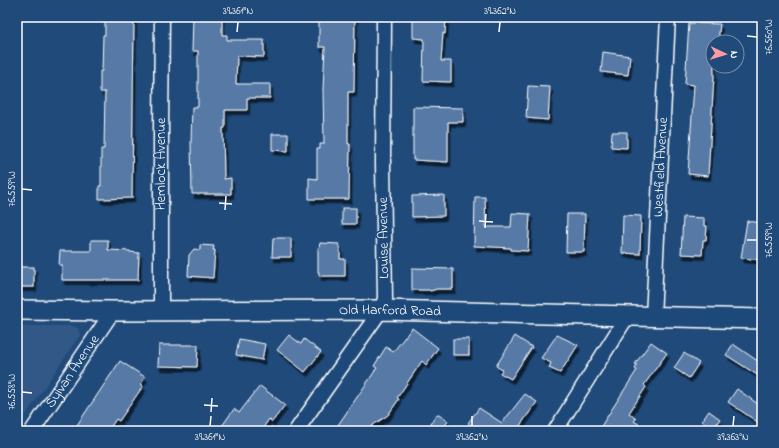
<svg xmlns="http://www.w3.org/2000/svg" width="779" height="448" font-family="'Indie Flower',sans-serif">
	<defs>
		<filter id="shadow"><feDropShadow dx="2.5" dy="4.5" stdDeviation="0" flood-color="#0009"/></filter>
	</defs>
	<rect width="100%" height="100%" fill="#1f4a7a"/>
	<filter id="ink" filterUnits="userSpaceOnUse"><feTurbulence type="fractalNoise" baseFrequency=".025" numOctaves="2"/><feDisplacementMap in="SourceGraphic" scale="8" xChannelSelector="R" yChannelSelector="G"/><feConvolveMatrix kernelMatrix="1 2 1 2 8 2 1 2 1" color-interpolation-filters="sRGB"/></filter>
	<g filter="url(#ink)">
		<polygon fill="#305887" points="17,326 73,326 78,328 80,335 17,428"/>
		<g fill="#5679a5" stroke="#fff" filter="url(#shadow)">
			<polygon points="105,17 134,17 132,198 99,199 99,186 101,186 101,149 104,149 105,92 100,92 100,71 102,71 103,35 105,35"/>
			<polygon points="193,17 222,17 222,35 227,35 227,40 264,40 264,57 237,56 236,84 270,84 270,98 247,98 247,110 225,110 225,128 223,128 224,179 231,178 231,194 192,194 191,142 192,107 198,107 198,51 192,51"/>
			<polygon points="319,17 355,17 354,92 348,92 348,144 350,144 349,199 309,199 309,178 317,179 317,149 320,149 320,144 324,144 323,89 325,47 319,47"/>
			<polygon points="428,17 446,18 445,34 443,33 441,61 451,61 451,82 423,81 424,39 413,38 413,18 427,19"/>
			<polygon points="689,23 720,24 718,42 713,42 714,76 708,176 688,174 694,85 685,84"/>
			<polygon points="603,52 630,56 628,75 601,72"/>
			<polygon points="528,86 550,87 548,120 526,118"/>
			<polygon points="413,107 463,108 463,122 448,122 448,162 413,160"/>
			<polygon points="612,132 627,132 627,148 611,147"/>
			<polygon points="272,134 288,134 288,151 272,150"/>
			<polygon points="444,195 444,216 412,217 412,196"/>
			<polygon points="475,197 485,197 486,227 511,227 512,213 530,214 528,251 511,250 511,248 474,246"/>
			<rect x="342" y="208" width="14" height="16"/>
			<polygon points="567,214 585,214 584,252 566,252"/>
			<polygon points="623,215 641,216 640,254 622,253"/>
			<polygon points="683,217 704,218 704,226 707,226 706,240 703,240 702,255 681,254"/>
			<polygon points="747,221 762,223 762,260 741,258"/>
			<polygon points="273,238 291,238 291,257 272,257"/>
			<polygon points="91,240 108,240 108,250 130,251 130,252 139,253 138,280 62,280 62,265 59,265 60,251 91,251"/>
			<polygon points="320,243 339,244 339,248 340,248 340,259 345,259 345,276 319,276 319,272 318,272 318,248 319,248"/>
			<polygon points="200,245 214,246 213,250 215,250 213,278 188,276 189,255 194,249 200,250"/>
			<rect x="17" y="267" width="17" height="20"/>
			<polygon points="412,268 453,269 453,289 437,289 430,291 429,290 412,290"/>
			<polygon points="412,328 438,348 426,365 422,361 397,398 399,399 388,415 373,425 369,431 348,431 338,425 377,368 374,366 386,347 393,352"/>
			<polygon points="289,335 301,344 304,339 321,352 305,372 277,350"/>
			<polygon points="557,335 578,345 560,373 549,368 551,363 541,358"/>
			<polygon points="515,336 532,347 511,379 500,373 502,370 496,366"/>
			<polygon points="239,339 265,344 262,360 236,355"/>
			<rect x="453" y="339" width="16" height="16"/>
			<polygon points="651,342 667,353 644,385 646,387 629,413 636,419 634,421 649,431 598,431 637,370 635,369 637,365 635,364"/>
			<polygon points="733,344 762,364 762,378 726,355"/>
			<polygon points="159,345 198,345 197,367 158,366"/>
			<polygon points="684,353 699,363 689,378 674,368"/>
			<polygon points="120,361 145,377 140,384 143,386 130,405 119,421 116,419 108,431 73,431"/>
			<polygon points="260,386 285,405 272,422 269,419 261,431 229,431 222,426 234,409 239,413"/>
			<polygon points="737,389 762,407 762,425 728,402"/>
			<polygon points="525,394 537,402 516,431 479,431 468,423 479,408 502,423"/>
			<polygon points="709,411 720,419 713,429 702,421"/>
			<polygon points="437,414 448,421 442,431 426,431"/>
		</g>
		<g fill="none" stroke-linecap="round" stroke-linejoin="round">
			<defs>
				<g id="street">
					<path id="s1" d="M161,311V129L162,17"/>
					<path id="s2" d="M653,317L668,17"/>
					<path id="s3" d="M32,431L113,311"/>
					<polyline points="296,431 381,310 385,299 383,163 384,17"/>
					<polyline points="555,431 628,315"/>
				</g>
				<g id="secondary">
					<path id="s4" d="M17,310L113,311L381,310L762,319"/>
				</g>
			</defs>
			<use href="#street" stroke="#fff" stroke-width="17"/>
			<use href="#secondary" stroke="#fff" stroke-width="22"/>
			<use href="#street" stroke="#1f4a7a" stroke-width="14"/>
			<use href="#secondary" stroke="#1f4a7a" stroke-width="19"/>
		</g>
	</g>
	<path fill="none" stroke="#fff" stroke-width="1.5" d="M237,32L238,22M499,32L500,22M747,36L757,37M22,189L32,190M219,203L232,204M225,210L226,196M479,221L493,222M485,228L486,214M747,240H757M22,392L32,393M204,405L218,406M211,412L212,398M210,426L211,416M472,426V416M733,426L734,416"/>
	<g text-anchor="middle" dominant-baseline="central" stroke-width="3" stroke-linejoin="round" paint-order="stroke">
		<g font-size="14" fill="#fff" stroke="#1f4a7a">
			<text stroke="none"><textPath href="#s1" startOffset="147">Hemlock Avenue</textPath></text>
			<text stroke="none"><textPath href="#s2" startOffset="150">Westfield Avenue</textPath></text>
			<text transform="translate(384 238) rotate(-91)">Louise Avenue</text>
			<text stroke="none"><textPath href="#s4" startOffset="373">Old Harford Road</textPath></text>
			<text stroke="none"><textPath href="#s3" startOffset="72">Sylvan Avenue</textPath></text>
		</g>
	</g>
	<rect width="779" height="448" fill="none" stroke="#1f4a7a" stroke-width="44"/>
	<g transform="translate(725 54) rotate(94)"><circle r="19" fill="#1f4a7a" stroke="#7992af"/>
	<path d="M0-3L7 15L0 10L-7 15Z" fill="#ff9aa2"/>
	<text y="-6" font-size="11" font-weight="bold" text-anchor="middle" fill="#ffffff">N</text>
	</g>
	<rect x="22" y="22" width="735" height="404" fill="none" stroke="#fff" stroke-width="1.5"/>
	<g font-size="10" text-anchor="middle" fill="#fff">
		<text x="238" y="14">39.361°N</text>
		<text x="500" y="14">39.362°N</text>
		<text transform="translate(768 37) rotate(-90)" y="4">76.560°W</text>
		<text transform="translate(11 189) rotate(-90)" y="4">76.559°W</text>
		<text transform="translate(768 240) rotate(-90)" y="4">76.559°W</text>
		<text transform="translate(11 392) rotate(-90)" y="4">76.558°W</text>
		<text x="210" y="440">39.361°N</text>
		<text x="472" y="440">39.362°N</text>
		<text x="733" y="440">39.363°N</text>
	</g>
</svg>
